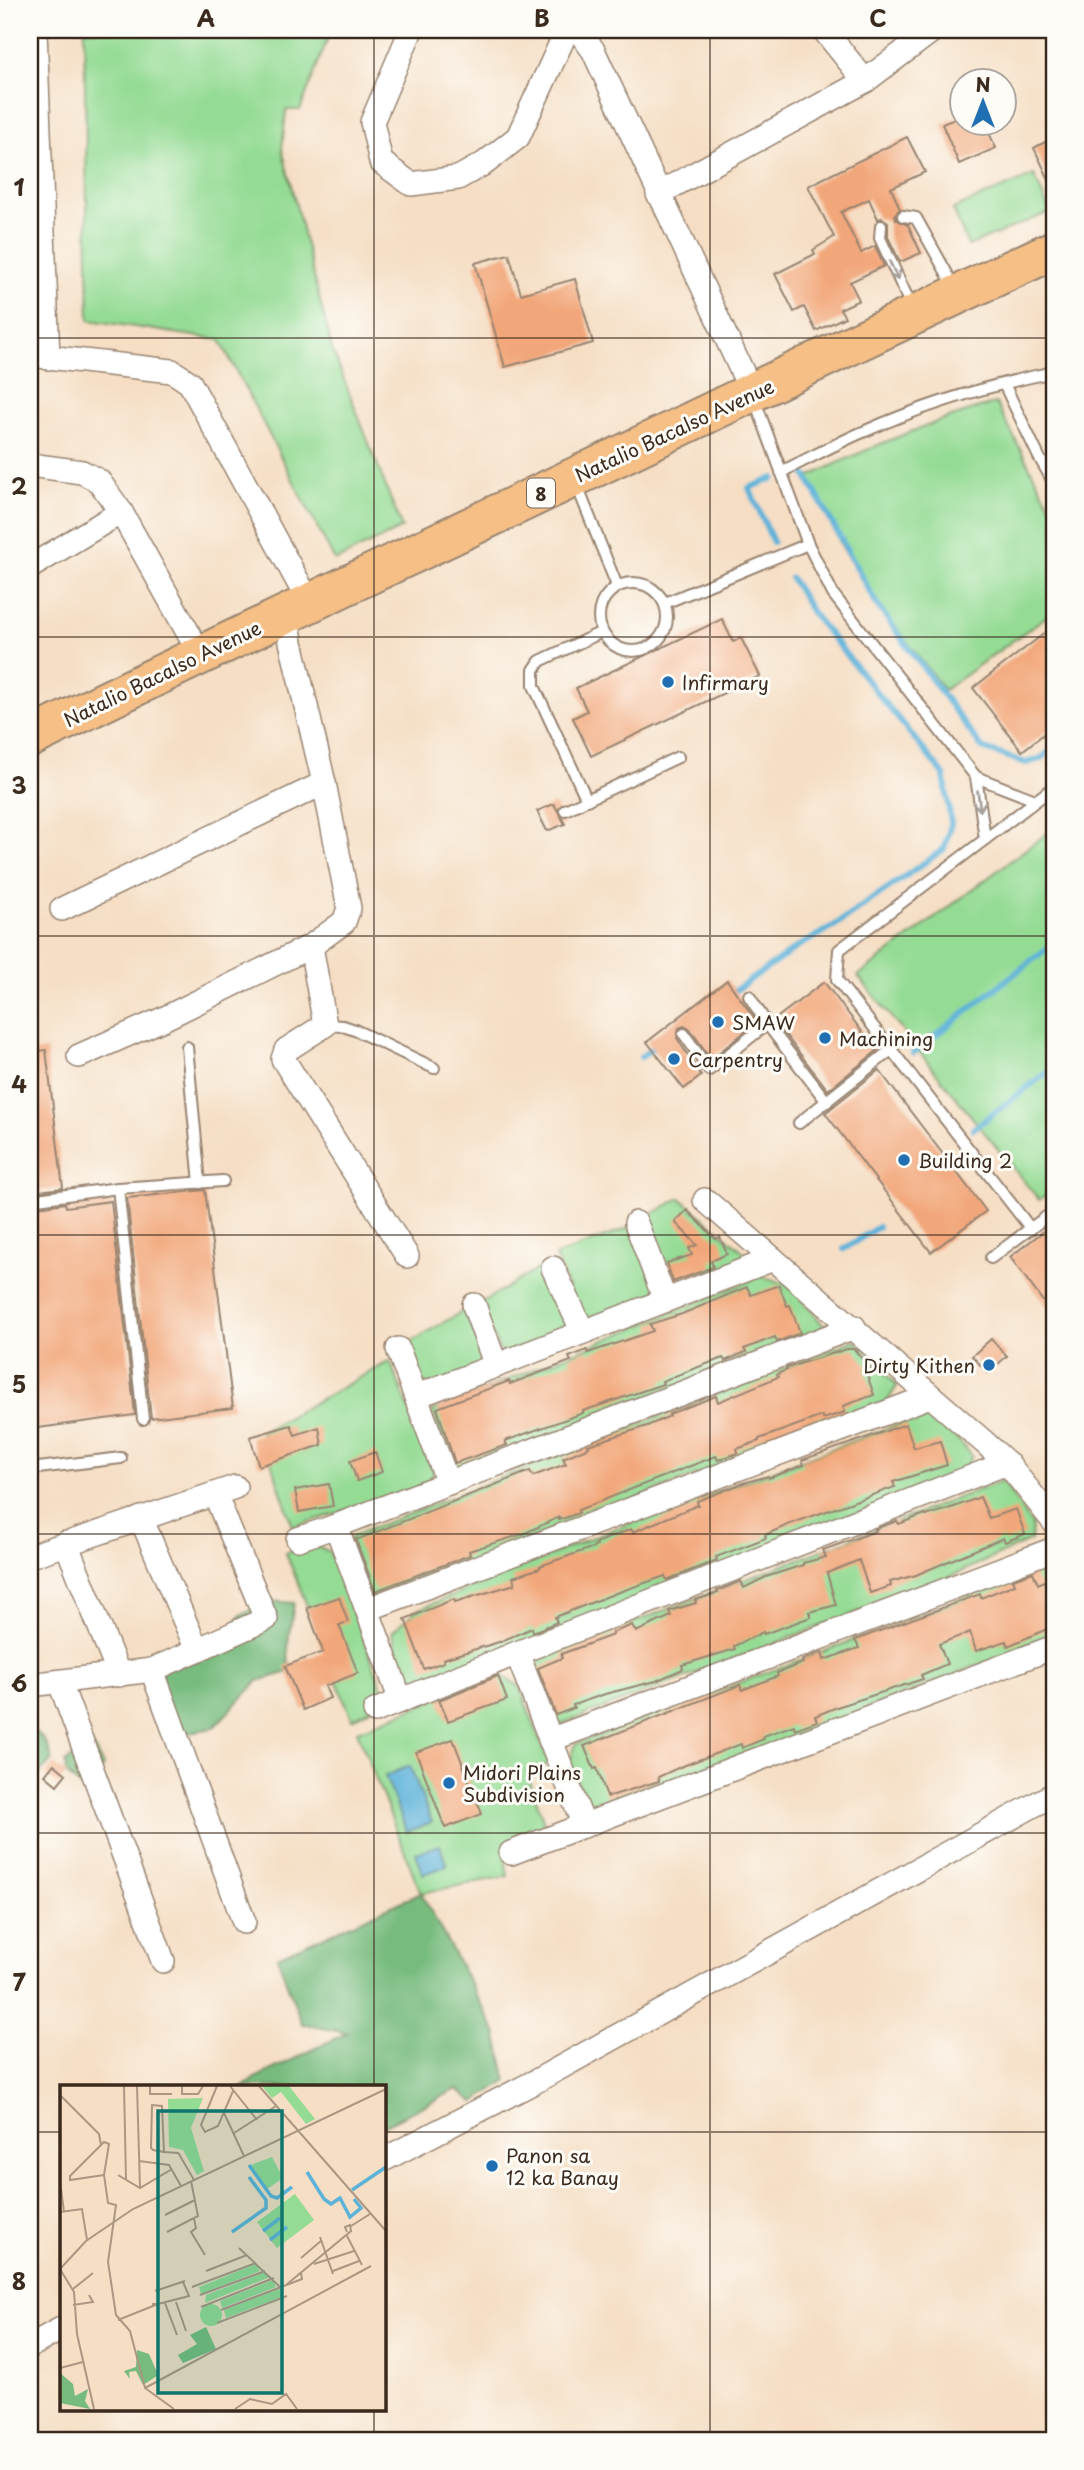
<svg xmlns="http://www.w3.org/2000/svg" width="1084" height="2470" font-family="'Playpen Sans',sans-serif">
	<rect width="100%" height="100%" fill="#fdfcf7"/>
	<filter id="ink" filterUnits="userSpaceOnUse"><feTurbulence type="fractalNoise" baseFrequency=".0143" numOctaves="2"/><feDisplacementMap in="SourceGraphic" scale="14" xChannelSelector="R" yChannelSelector="G"/><feConvolveMatrix kernelMatrix="1 2 1 2 8 2 1 2 1" color-interpolation-filters="sRGB"/></filter>
	<filter id="wash" filterUnits="userSpaceOnUse"><feTurbulence type="fractalNoise" baseFrequency=".00686" numOctaves="4" result="noise"/><feDisplacementMap in="SourceGraphic" scale="28" xChannelSelector="R" yChannelSelector="G"/><feGaussianBlur stdDeviation="1.57" result="paint"/><feColorMatrix in="noise" values="0 0 0 0 0 0 0 0 0 0 0 0 0 0 0 0 0 1.4 0 .05"/><feComposite in="paint" operator="in"/></filter>
	<g filter="url(#wash)">
		<rect width="100%" height="100%" fill="#f5dec4"/>
		<g fill="#94db94" stroke="#688259" stroke-width="2">
			<polygon points="84,30 331,30 300,110 286,110 282,149 332,349 402,528 335,561 220,340 89,320"/>
			<polygon points="1034,175 1050,212 968,246 953,209"/>
			<path d="M996,403L1054,513V611L944,690L869,592L841,545L809,477C871,446 930,422 996,403Z"/>
			<polygon points="1054,828 1054,1189 1039,1200 858,976"/>
			<polygon points="680,1198 744,1252 746,1269 655,1293 592,1324 580,1315 555,1256 626,1229"/>
			<polygon points="541,1267 568,1318 564,1335 501,1353 479,1304"/>
			<polygon points="761,1276 790,1285 824,1326 811,1339 454,1475 432,1411"/>
			<polygon points="463,1311 467,1316 482,1353 481,1367 437,1386 416,1381 404,1346"/>
			<polygon points="855,1340 897,1386 887,1402 369,1601 349,1546 352,1536"/>
			<polygon points="390,1361 434,1473 428,1485 293,1527 261,1432"/>
			<polygon points="934,1411 972,1456 964,1471 452,1674 405,1684 392,1632 415,1611 601,1534"/>
			<polygon points="1002,1481 1032,1524 1031,1540 945,1579 554,1727 533,1679 538,1659"/>
			<polygon points="311,1543 330,1552 383,1690 381,1703 352,1719 286,1553"/>
			<polygon points="1054,1562 1054,1636 589,1815 570,1761 576,1744 862,1637"/>
			<polygon points="498,1674 519,1686 549,1764 527,1772 546,1829 503,1847 508,1876 421,1893 357,1731"/>
		</g>
		<g fill="#77bb7e" stroke="#59724e" stroke-width="2">
			<polygon points="267,1601 294,1603 288,1643 289,1672 258,1681 213,1728 169,1735 160,1669 231,1636 239,1616"/>
			<path d="M30,1729C43,1736 50,1747 52,1761L38,1775L30,1805Z"/>
			<polygon points="91,1743 103,1766 90,1795 66,1774 65,1763"/>
			<polygon points="421,1893 496,2032 507,2081 474,2102 457,2089 383,2126 383,2087 243,2087 255,2078 347,2033 302,2024 277,1957"/>
		</g>
		<g fill="#5db2d9" stroke="#4c6e7c" stroke-width="2">
			<polygon points="410,1766 432,1822 407,1832 385,1776"/>
			<polygon points="440,1845 447,1866 423,1874 416,1853"/>
		</g>
		<g fill="none" stroke-linecap="round" stroke-linejoin="round">
			<g stroke="#5db2d9" stroke-width="6">
				<polyline points="791,472 802,468 877,605 982,748 1026,763 1040,759 1054,748"/>
				<polyline points="773,542 749,488 774,478"/>
				<polyline points="730,994 799,946 831,928 944,849 951,823 944,775 813,614 791,578"/>
				<polyline points="913,1053 1054,943"/>
				<polyline points="641,1057 658,1044"/>
				<polyline points="973,1129 1054,1067"/>
				<polyline points="844,1249 878,1227"/>
			</g>
		</g>
		<g id="blocks">
			<g fill="#f2a77a">
				<polygon points="962,116 962,122 984,122 996,148 959,164 942,124"/>
				<polygon points="907,137 925,172 891,188 900,209 895,214 896,219 908,225 921,253 900,262 888,237 888,222 882,218 878,219 869,199 841,212 861,253 875,246 884,266 850,282 859,300 840,309 845,317 816,331 804,307 794,312 775,274 815,254 813,250 834,237 808,186"/>
				<polygon points="1054,137 1054,190 1034,148"/>
				<polygon points="509,254 521,294 575,279 593,343 505,367 475,263"/>
				<polygon points="722,619 733,642 741,638 760,676 591,756 573,718 587,711 576,688"/>
				<polygon points="1054,626 1054,726 1022,751 973,688"/>
				<polygon points="554,804 565,824 547,831 537,811"/>
				<polygon points="727,980 757,1022 711,1059 690,1029 684,1026 679,1028 677,1038 701,1076 684,1089 647,1042"/>
				<polygon points="824,982 877,1051 828,1090 774,1020"/>
				<polygon points="46,1050 63,1188 30,1192 30,1052"/>
				<polygon points="879,1070 986,1211 931,1252 825,1113"/>
				<polygon points="205,1190 233,1408 151,1418 127,1198"/>
				<polygon points="111,1201 135,1415 30,1429 30,1208 65,1203 66,1207"/>
				<polygon points="687,1210 716,1239 720,1237 727,1254 711,1261 713,1267 673,1282 667,1263 692,1255 689,1248 697,1245 675,1222"/>
				<polygon points="1054,1223 1054,1316 1010,1257"/>
				<polygon points="779,1285 787,1306 790,1305 800,1333 777,1342 775,1337 744,1349 746,1352 725,1361 723,1358 693,1369 662,1381 663,1384 583,1411 583,1413 505,1441 507,1445 455,1463 437,1408 509,1381 510,1384 571,1361 569,1357 587,1350 588,1353 653,1331 650,1324 682,1314 747,1287 751,1295"/>
				<polygon points="991,1339 1007,1356 988,1373 972,1356"/>
				<polygon points="847,1349 854,1349 870,1368 865,1369 874,1395 843,1406 845,1412 823,1419 822,1416 759,1439 759,1441 737,1449 738,1453 718,1460 716,1456 578,1510 579,1513 559,1520 559,1517 523,1534 469,1551 470,1555 375,1591 356,1540 530,1471 533,1476 566,1464 563,1458 589,1447 588,1445 647,1426 670,1416 669,1414 716,1396 718,1402 778,1377 777,1374 787,1370 786,1368"/>
				<polygon points="906,1424 914,1448 940,1441 947,1465 893,1482 895,1487 790,1524 765,1535 766,1538 716,1557 717,1560 667,1580 665,1576 616,1593 555,1617 557,1622 550,1625 533,1632 532,1628 499,1642 443,1659 444,1662 424,1669 405,1619 454,1599 455,1602 515,1584 513,1577 540,1568 540,1566 597,1546 596,1543 631,1529 633,1532 698,1505 697,1501 743,1483 768,1476 769,1478 804,1465 802,1460"/>
				<polygon points="291,1425 295,1435 319,1427 322,1445 259,1466 250,1437"/>
				<polygon points="375,1452 382,1472 357,1481 350,1461"/>
				<polygon points="329,1484 333,1506 299,1512 295,1490"/>
				<polygon points="980,1497 989,1518 1016,1509 1025,1534 1005,1542 1003,1538 916,1575 890,1582 891,1586 870,1593 859,1560 827,1573 836,1605 809,1612 811,1617 764,1634 763,1632 734,1646 735,1649 682,1665 683,1669 656,1681 605,1694 573,1705 574,1708 556,1715 538,1668 562,1658 561,1654 613,1635 612,1633 632,1625 636,1632 671,1616 669,1611 696,1603 695,1600 718,1593 717,1591 741,1581 744,1588 766,1577 803,1565 803,1563 826,1557 823,1550 876,1531 875,1529 897,1521 899,1524 925,1514 926,1516 954,1507"/>
				<polygon points="1033,1572 1038,1584 1054,1577 1054,1626 1008,1646 1006,1641 976,1651 970,1632 939,1644 947,1664 921,1675 923,1679 837,1707 815,1716 817,1721 795,1729 794,1725 763,1736 764,1739 742,1748 741,1744 680,1767 658,1777 659,1781 607,1797 597,1768 594,1769 584,1746 740,1685 742,1690 778,1676 777,1673 803,1663 802,1660 822,1652 824,1660 859,1648 855,1640 980,1594 981,1598 1015,1584 1013,1579"/>
				<polygon points="339,1597 348,1622 339,1625 358,1673 325,1686 330,1698 303,1710 285,1666 323,1652 307,1608"/>
				<polygon points="498,1676 507,1700 448,1721 439,1700"/>
				<polygon points="453,1739 482,1814 445,1828 416,1752"/>
				<polygon points="54,1764 66,1774 57,1785 45,1775"/>
			</g>
		</g>
	</g>
	<g filter="url(#ink)">
		<use href="#blocks" fill-opacity="0" stroke="#988471" stroke-width="2"/>
		<g fill="none" stroke-linecap="round" stroke-linejoin="round">
			<defs>
				<g id="service">
					<polyline points="903,216 916,218 955,288"/>
					<polyline points="881,226 880,238 913,310"/>
					<polyline points="1004,384 1039,457 1054,483"/>
					<polyline points="754,398 808,544 833,594 976,777"/>
					<path d="M781,472C808,459 835,444 863,432C924,405 989,385 1054,372"/>
					<polyline points="576,483 617,586"/>
					<circle cx="633" cy="617" r="34"/>
					<polyline points="665,603 808,544"/>
					<polyline points="587,800 534,686 534,670 540,661 602,632"/>
					<polyline points="565,810 678,757"/>
					<polyline points="985,839 976,777 1035,800"/>
					<polyline points="749,996 767,1024"/>
					<polyline points="325,1025 343,1026 355,1030 434,1068"/>
					<polyline points="684,1034 709,1070 767,1024 827,1102"/>
					<polyline points="187,1047 200,1183"/>
					<polyline points="799,1123 891,1050"/>
					<polyline points="118,1188 143,1419"/>
					<polyline points="30,1200 118,1188 223,1181"/>
					<polyline points="1031,1229 837,980 839,950 1054,787"/>
					<polyline points="991,1258 1054,1211"/>
					<polyline points="30,1469 121,1458"/>
				</g>
				<g id="minor">
					<polyline points="35,30 48,358"/>
					<polyline points="411,30 372,122 381,162 411,184 458,178 485,163 518,137 567,30"/>
					<polyline points="578,30 593,50 752,393"/>
					<polyline points="824,30 865,81"/>
					<polyline points="658,194 865,81 933,30"/>
					<polyline points="30,355 172,371 190,383 309,602"/>
					<polyline points="30,465 82,472 99,481 121,512 200,654"/>
					<polyline points="30,567 121,512"/>
					<polyline points="62,909 324,783"/>
					<polyline points="311,946 325,1025 286,1050 283,1059 407,1256"/>
					<polyline points="79,1056 163,1019 311,946 344,922 349,908 324,783 291,642 287,613"/>
					<polyline points="705,1200 984,1442 1007,1463 1054,1522"/>
					<polyline points="636,1223 665,1300"/>
					<polyline points="553,1268 583,1332"/>
					<polyline points="474,1305 496,1366"/>
					<polyline points="398,1349 448,1483"/>
					<polyline points="417,1396 773,1259"/>
					<polyline points="141,1518 197,1650"/>
					<polyline points="336,1526 401,1701"/>
					<polyline points="298,1539 336,1526 854,1327"/>
					<polyline points="66,1543 119,1675"/>
					<polyline points="30,1556 235,1487"/>
					<polyline points="368,1609 930,1396"/>
					<polyline points="517,1653 584,1826"/>
					<polyline points="152,1670 244,1922"/>
					<polyline points="60,1683 163,1961"/>
					<polyline points="30,1685 152,1670 266,1619 215,1494"/>
					<polyline points="375,1711 517,1653 1007,1463"/>
					<polyline points="550,1740 1054,1549"/>
					<polyline points="511,1853 1054,1647"/>
					<polyline points="383,2160 538,2080 1054,1794"/>
					<polyline points="30,2346 61,2329"/>
				</g>
				<path id="trunk" d="M30,738C210,649 393,564 575,477C735,401 893,323 1054,250"/>
			</defs>
			<use href="#service" stroke="#988471" stroke-width="14"/>
			<use href="#minor" stroke="#988471" stroke-width="26"/>
			<use href="#trunk" stroke="#988471" stroke-width="42"/>
			<use href="#service" stroke="#fff" stroke-width="10"/>
			<use href="#minor" stroke="#fff" stroke-width="23"/>
			<use href="#trunk" stroke="#f5bf86" stroke-width="38"/>
		</g>
		<defs><path id="oneway-shaft" d="M-6 0H5M1.5-3L5.5 0L1.5 3" fill="none" stroke-width="1.6" stroke-linecap="round" stroke-linejoin="round" transform="scale(1.75)"/></defs>
		<g stroke="#a79f9a">
			<use href="#oneway-shaft" transform="translate(894 271) rotate(65)"/>
			<use href="#oneway-shaft" transform="translate(979 801) rotate(82)"/>
		</g>
	</g>
	<path fill="none" stroke="#3b2a1e" stroke-width="2" stroke-opacity="0.55" d="M374,30V2087M710,30V2440M30,338H1054M30,637H1054M30,936H1054M30,1235H1054M30,1534H1054M30,1833H1054M30,2132H61M383,2132H1054M374,2409V2440"/>
	<g fill="#1f6fb2" stroke="#fdfcf7" stroke-width="2.5">
		<circle cx="668" cy="682" r="7"/>
		<circle cx="718" cy="1022" r="7"/>
		<circle cx="825" cy="1038" r="7"/>
		<circle cx="674" cy="1059" r="7"/>
		<circle cx="904" cy="1160" r="7"/>
		<circle cx="989" cy="1365" r="7"/>
		<circle cx="449" cy="1783" r="7"/>
		<circle cx="492" cy="2166" r="7"/>
	</g>
	<g text-anchor="middle" dominant-baseline="central" stroke-width="6" stroke-linejoin="round" paint-order="stroke">
		<rect fill="#fdfcf7" stroke="#75695f" stroke-width="2" x="527" y="478.5" width="28" height="29" rx="5"/>
		<g font-size="18" font-weight="bold" fill="#3b2a1e">
			<text x="541" y="493">8</text>
		</g>
		<g font-size="19" fill="#3b2a1e" stroke="#fdfcf7">
			<text transform="translate(674 430) rotate(-25)">Natalio Bacalso Avenue</text>
			<text transform="translate(162 673) rotate(-26)">Natalio Bacalso Avenue</text>
		</g>
		<g font-size="19" fill="#3b2a1e" stroke="#fdfcf7" text-anchor="start">
			<text x="682" y="682">Infirmary</text>
			<text x="732" y="1022">SMAW</text>
			<text x="839" y="1038">Machining</text>
			<text x="688" y="1059">Carpentry</text>
			<text x="918" y="1160">Building 2</text>
			<text x="975" y="1365" text-anchor="end">Dirty Kithen</text>
			<text x="463" y="1772">Midori Plains<tspan x="463" dy="22">Subdivision</tspan></text>
			<text x="506" y="2155">Panon sa<tspan x="506" dy="22">12 ka Banay</tspan></text>
		</g>
	</g>
	<g transform="translate(60 2085)">
		<rect width="326" height="326" fill="#f5dec4"/>
		<path d="M202,1H229L255,34L246,39L221,7L212,13ZM143,13L131,43L144,86L137,90L123,65L109,62L108,14ZM212,72L223,93L206,105L191,80ZM235,109L254,135L217,163L197,137ZM196,179L200,186L141,209L139,202ZM205,187L210,192L145,218L146,210ZM213,195L216,202L162,223L160,216ZM219,204L224,211L166,233L164,225ZM140 230a11 11 0 1 1 22 0a11 11 0 1 1-22 0Z" fill="#94db94"/>
		<path d="M146,242L156,264L123,278L118,270L137,259L130,250ZM77,265L89,269L96,285L97,291L83,300L76,286L69,287L70,294L64,286L76,282ZM0,288L13,299L15,311L28,304L25,316L30,324L0,318Z" fill="#77bb7e"/>
		<path fill="none" stroke="#5db2d9" stroke-width="3.5" d="M189,80L211,111L217,113L232,102M247,87L264,114L271,119L280,113L290,132L301,123L294,114M292,105L326,82M203,146L220,133M172,147L206,123V115L189,92M210,155L227,142"/>
		<path fill="none" stroke="#ab9682" stroke-width="2" d="M64,1L66,95M77,1L80,103M90,1V9H112M122,1V9H138L143,1M157,1L141,40L145,47L158,41L173,6M170,1L197,35M199,1L326,146M0,10L39,49L41,60M164,28L184,71M174,48L216,21M104,67L102,21L92,20L91,63L93,65L104,67L118,68L119,69L134,95M79,76L109,80L121,101M44,90L10,95V91L44,57L49,59L44,90L48,118L56,120L48,177L56,230L70,246L85,303L114,324M58,90L80,103L112,84M0,96L4,127M0,127L22,124L27,155M105,130L135,115M134,134L136,143L131,147L145,170M291,141L310,129M107,147L138,131L131,96M286,149L302,180M260,152L273,189M179,163L221,203M241,173L262,155M254,179L294,166M0,184L14,207L17,249L34,324M0,184L26,156L73,124L326,4M146,186L187,170M273,186L299,176M226,200L291,146L290,140L285,142L287,147M132,202L196,178M13,204L33,188M95,206L125,196M140,210L205,186M116,217L126,246M105,218L117,250M98,219L129,211L123,197M13,220L33,217L29,210M141,222L214,193M161,225L242,194L241,188M58,235L98,219H92M157,238L227,211M0,283L23,277M85,303L311,181M175,324L190,314L212,319L226,309L237,324"/>
		<path fill="#0f766e" fill-opacity="0.15" stroke="#0f766e" stroke-width="3.5" d="M98,26H222V308H98Z"/>
		<rect width="326" height="326" fill="none" stroke="#3b2a1e" stroke-width="3.5"/>
	</g>
	<rect width="1084" height="2470" fill="none" stroke="#fdfcf7" stroke-width="77"/>
	<g transform="translate(983 102)"><circle r="33" fill="#fdfcf7" stroke="#afa8a0" stroke-width="2"/>
	<path d="M0-5L12 26L0 18L-12 26Z" fill="#1f6fb2"/>
	<text y="-10" font-size="19" font-weight="bold" text-anchor="middle" fill="#3b2a1e">N</text>
	</g>
	<rect x="38" y="38" width="1008" height="2394" fill="none" stroke="#3b2a1e" stroke-width="2.5"/>
	<g font-size="23" text-anchor="middle" font-weight="bold" fill="#3b2a1e">
		<text x="206" y="27">A</text>
		<text x="542" y="27">B</text>
		<text x="878" y="27">C</text>
		<text x="19" y="196">1</text>
		<text x="19" y="495">2</text>
		<text x="19" y="794">3</text>
		<text x="19" y="1093">4</text>
		<text x="19" y="1393">5</text>
		<text x="19" y="1692">6</text>
		<text x="19" y="1991">7</text>
		<text x="19" y="2290">8</text>
	</g>
</svg>
